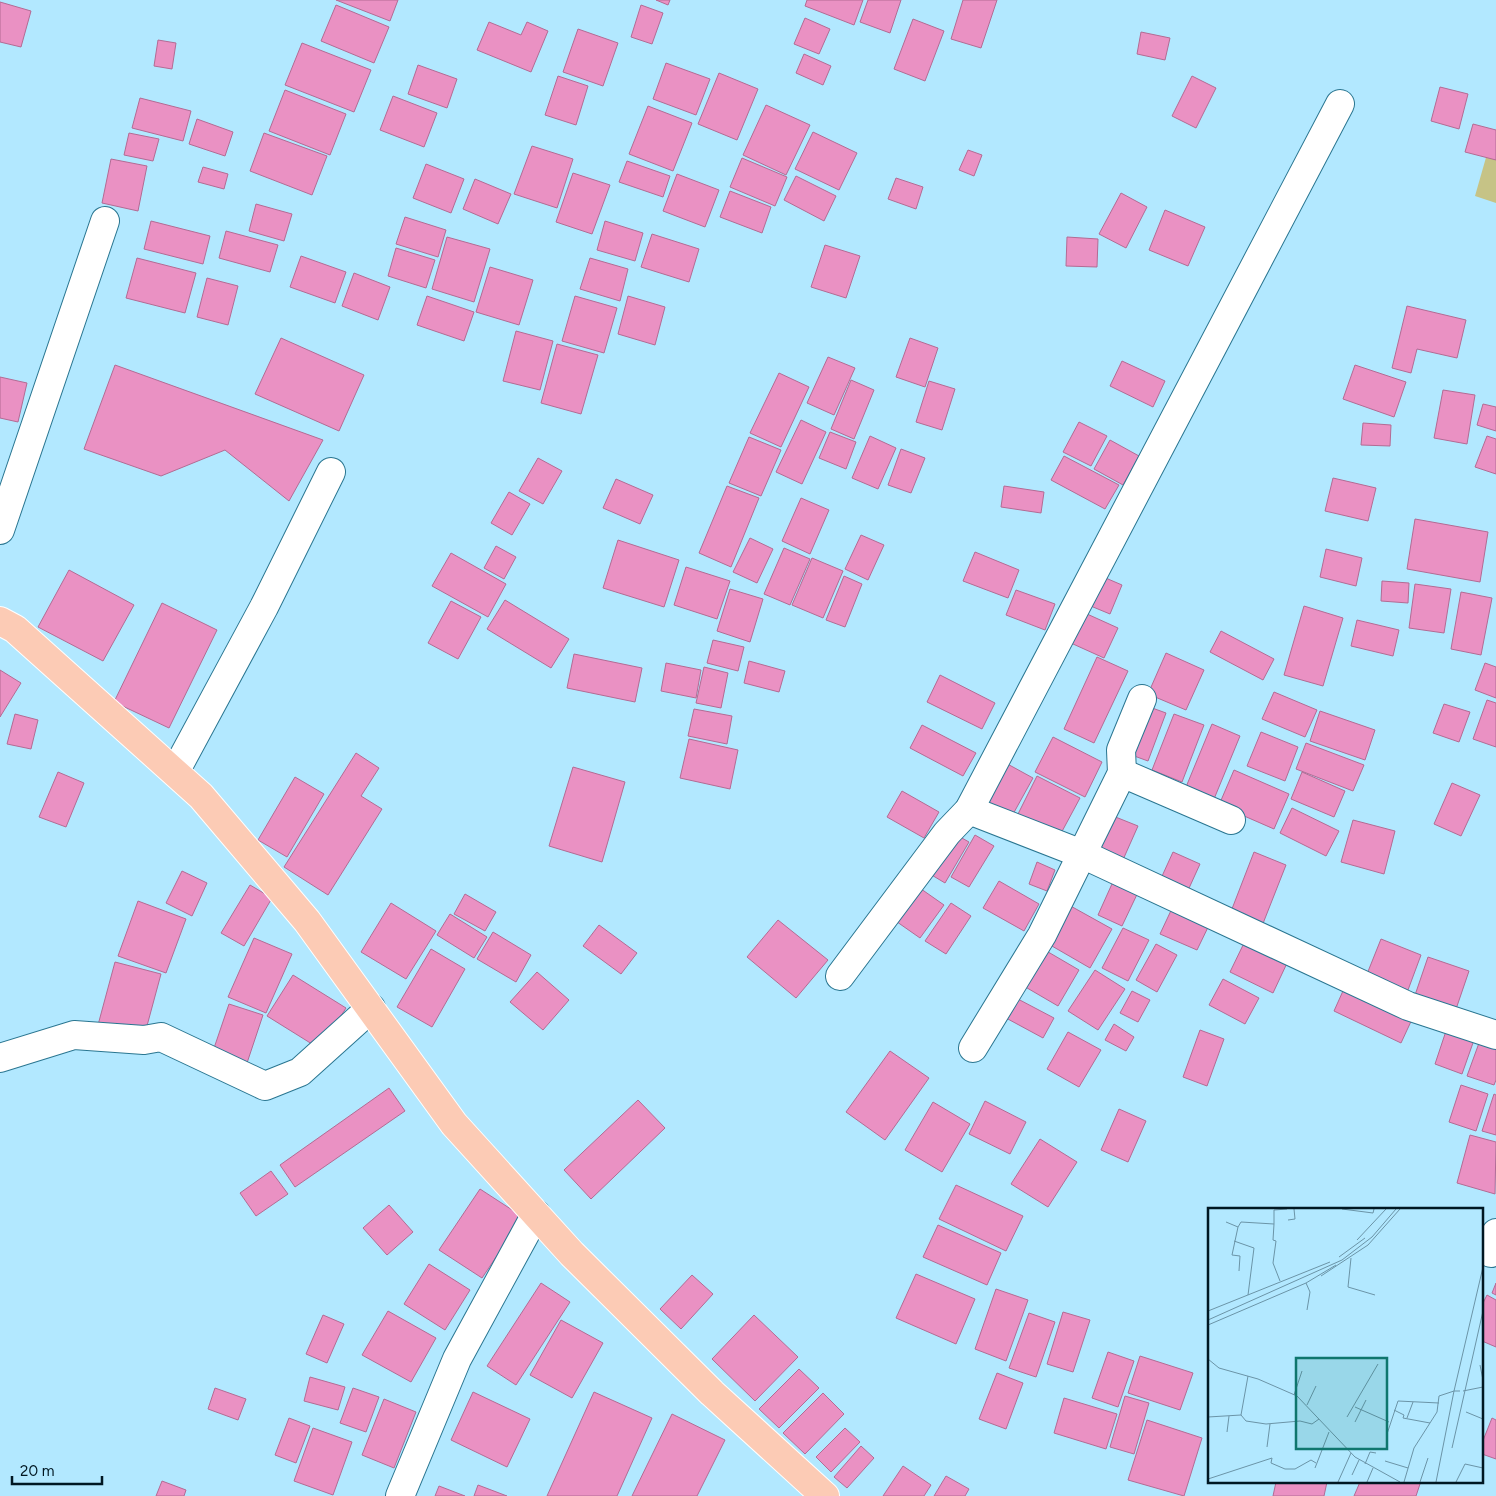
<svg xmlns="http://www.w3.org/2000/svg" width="1496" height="1496" font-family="Figtree,sans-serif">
	<rect width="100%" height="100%" fill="#b2e8ff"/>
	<polygon fill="#c6c386" points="1493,133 1496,134 1496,203 1475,196"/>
	<g fill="#ea91c3" stroke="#b36b94">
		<polygon points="336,0 398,0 390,21"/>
		<polygon points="656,0 670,0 668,5"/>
		<polygon points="807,0 863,0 854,25 805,6"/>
		<polygon points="868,0 901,0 890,33 860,22"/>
		<polygon points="963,0 997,0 981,48 951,39"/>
		<polygon points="0,2 31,11 21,47 0,42"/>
		<polygon points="336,5 389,27 374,63 321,41"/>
		<polygon points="641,5 663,13 652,44 631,37"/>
		<polygon points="805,18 830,29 819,54 794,44"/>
		<polygon points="913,19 944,31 925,81 894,69"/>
		<polygon points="489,22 521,35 527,22 548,31 531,72 477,50"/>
		<polygon points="578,29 618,43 603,86 563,72"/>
		<polygon points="1141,32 1170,38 1165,60 1137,54"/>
		<polygon points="158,40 176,43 172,69 154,66"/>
		<polygon points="302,43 371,70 354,112 285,85"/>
		<polygon points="804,54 831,66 823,85 796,73"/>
		<polygon points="666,63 710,79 696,115 653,99"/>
		<polygon points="418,65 457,79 447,108 408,94"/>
		<polygon points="719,73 758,89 737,140 698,124"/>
		<polygon points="558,76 588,86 576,125 545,115"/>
		<polygon points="1192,76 1216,88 1196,128 1172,116"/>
		<polygon points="1440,87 1468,94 1459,129 1431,121"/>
		<polygon points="285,90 346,114 330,155 269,131"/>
		<polygon points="393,96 437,113 424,147 380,130"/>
		<polygon points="140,98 191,111 183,141 132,128"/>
		<polygon points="766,105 810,125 786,175 743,155"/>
		<polygon points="648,106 692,123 673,171 629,154"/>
		<polygon points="197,119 233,132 225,156 189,144"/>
		<polygon points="1473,124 1496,130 1496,160 1465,152"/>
		<polygon points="813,132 857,153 839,190 795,169"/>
		<polygon points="129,133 159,139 153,161 124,155"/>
		<polygon points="264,133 327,156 312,195 250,171"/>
		<polygon points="532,146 573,159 557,208 514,194"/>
		<polygon points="968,150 982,155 974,176 959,170"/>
		<polygon points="742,158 787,177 775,206 730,187"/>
		<polygon points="111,159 147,166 138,211 102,203"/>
		<polygon points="627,161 670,176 663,197 619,182"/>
		<polygon points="426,164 464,179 451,213 413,198"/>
		<polygon points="203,167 228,174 224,189 198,182"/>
		<polygon points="573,173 610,185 592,234 556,222"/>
		<polygon points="677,174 719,190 705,227 663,211"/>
		<polygon points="796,176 836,196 824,221 784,200"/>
		<polygon points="896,178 923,187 916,209 888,199"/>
		<polygon points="475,179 511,194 498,224 463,209"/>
		<polygon points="730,191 771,207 762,233 720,217"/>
		<polygon points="1121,193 1147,207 1126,248 1099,234"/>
		<polygon points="256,204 292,214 284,241 249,231"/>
		<polygon points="1165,210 1205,227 1188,266 1149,250"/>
		<polygon points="405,217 446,230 438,257 396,244"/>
		<polygon points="151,221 210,236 203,264 144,249"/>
		<polygon points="605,221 643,233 635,261 597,250"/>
		<polygon points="226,231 278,245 270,272 219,258"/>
		<polygon points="652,234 699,249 689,282 641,267"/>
		<polygon points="447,237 490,249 474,302 432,289"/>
		<polygon points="1067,237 1098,239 1097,267 1066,266"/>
		<polygon points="825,245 860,256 846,298 811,287"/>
		<polygon points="396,248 435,260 426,288 388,276"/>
		<polygon points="301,256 346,272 335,303 290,287"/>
		<polygon points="137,258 196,273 185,313 126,298"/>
		<polygon points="590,258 628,269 620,301 580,289"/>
		<polygon points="490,267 533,280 519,325 476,312"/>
		<polygon points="354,273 390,287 378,320 342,306"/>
		<polygon points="207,278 238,286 228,325 197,317"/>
		<polygon points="427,296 474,312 464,341 417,325"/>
		<polygon points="575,296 617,308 604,353 562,341"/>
		<polygon points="628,296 665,307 655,345 618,334"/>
		<polygon points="1407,306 1466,320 1457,358 1417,349 1411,373 1392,368"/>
		<polygon points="516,331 553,341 540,390 503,381"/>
		<polygon points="281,338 364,375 339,431 255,394"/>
		<polygon points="910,338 938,348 925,387 896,377"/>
		<polygon points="557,344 598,355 581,414 541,403"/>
		<polygon points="828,357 855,368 834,415 807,403"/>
		<polygon points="1122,361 1165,381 1153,407 1110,386"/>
		<polygon points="115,365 323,440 289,501 225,450 161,476 84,449"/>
		<polygon points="1355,365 1406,382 1394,417 1343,399"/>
		<polygon points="779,373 809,387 781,447 750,433"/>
		<polygon points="0,377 27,383 18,422 0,418"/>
		<polygon points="851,380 874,390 854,439 831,429"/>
		<polygon points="929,381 955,389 942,430 916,422"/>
		<polygon points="1443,390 1475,395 1467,444 1434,438"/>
		<polygon points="1483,404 1496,407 1496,431 1477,425"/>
		<polygon points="801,420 826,432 802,484 776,472"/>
		<polygon points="1079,422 1107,436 1091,466 1063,452"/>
		<polygon points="1363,423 1391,425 1390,446 1361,445"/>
		<polygon points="830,432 856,442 846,469 819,458"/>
		<polygon points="870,436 896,448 878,489 852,478"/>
		<polygon points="1487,436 1496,439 1496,474 1475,467"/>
		<polygon points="749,437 781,450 761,496 729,483"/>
		<polygon points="1110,440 1139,456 1123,485 1094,469"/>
		<polygon points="901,449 925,458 911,493 888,485"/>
		<polygon points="1064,456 1119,485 1105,509 1051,480"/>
		<polygon points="538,458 562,471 543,504 519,491"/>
		<polygon points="1333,478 1376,488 1368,521 1325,511"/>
		<polygon points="616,479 653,495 640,524 603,508"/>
		<polygon points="727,486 759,498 731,567 699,553"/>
		<polygon points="1004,486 1044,492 1041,513 1001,507"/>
		<polygon points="509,492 530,504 512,535 491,523"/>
		<polygon points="801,498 829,510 810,554 782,541"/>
		<polygon points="1415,519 1488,532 1480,582 1407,569"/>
		<polygon points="861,535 884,545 868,580 845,569"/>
		<polygon points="750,538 773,549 757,583 733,572"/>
		<polygon points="618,540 679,560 664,607 603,588"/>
		<polygon points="496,546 516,557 504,579 484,568"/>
		<polygon points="784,548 810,559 790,605 764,594"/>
		<polygon points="1326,549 1362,558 1356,586 1320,577"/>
		<polygon points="975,552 1019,570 1008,598 963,581"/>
		<polygon points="451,553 506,584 488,617 432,586"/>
		<polygon points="812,558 843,571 823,618 792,605"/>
		<polygon points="686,567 730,581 717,619 674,605"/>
		<polygon points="69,570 134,605 103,661 38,627"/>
		<polygon points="1094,573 1122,585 1110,614 1081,602"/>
		<polygon points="844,576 862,584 845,627 826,620"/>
		<polygon points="1382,581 1409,583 1408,603 1381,601"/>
		<polygon points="1415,584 1451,589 1444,633 1409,628"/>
		<polygon points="730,589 763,599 750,642 717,631"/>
		<polygon points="1016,590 1055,604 1045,630 1006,615"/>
		<polygon points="1461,592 1492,598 1481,655 1451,649"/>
		<polygon points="505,600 569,639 551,668 487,629"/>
		<polygon points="451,601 481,617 458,659 428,643"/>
		<polygon points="162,603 217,630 169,728 114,702"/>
		<polygon points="1304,606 1343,618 1323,686 1284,675"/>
		<polygon points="1076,609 1118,628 1104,658 1062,639"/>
		<polygon points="1357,620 1399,630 1393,656 1351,646"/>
		<polygon points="1221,631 1274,659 1263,680 1210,652"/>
		<polygon points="713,640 744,647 738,671 707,663"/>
		<polygon points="1166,653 1204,670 1186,710 1148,694"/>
		<polygon points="574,654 642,668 635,702 567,688"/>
		<polygon points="1097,657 1128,671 1094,743 1064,729"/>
		<polygon points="749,661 785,671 779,692 744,683"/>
		<polygon points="666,663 701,670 696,698 661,691"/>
		<polygon points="1485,663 1496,667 1496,698 1475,690"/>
		<polygon points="704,667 728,673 721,708 696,703"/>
		<polygon points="0,670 21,683 0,717"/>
		<polygon points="940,675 995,703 982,729 927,702"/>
		<polygon points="1274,692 1317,710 1305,737 1262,719"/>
		<polygon points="1487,700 1496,703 1496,747 1473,739"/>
		<polygon points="1444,704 1470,712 1459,742 1433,733"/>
		<polygon points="1144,705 1166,713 1148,761 1126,753"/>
		<polygon points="694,709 732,716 727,744 688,736"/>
		<polygon points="1320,711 1375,730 1365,760 1310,741"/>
		<polygon points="15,714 38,720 31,749 7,744"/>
		<polygon points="1174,714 1204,725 1182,782 1152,770"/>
		<polygon points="1212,724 1240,736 1214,799 1186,787"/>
		<polygon points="922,725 976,753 963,776 910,748"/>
		<polygon points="1261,732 1298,747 1285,781 1247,766"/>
		<polygon points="1053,737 1102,762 1085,797 1035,772"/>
		<polygon points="689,739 738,750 730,789 680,778"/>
		<polygon points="1306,743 1364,765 1353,791 1296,769"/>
		<polygon points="356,753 379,768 361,796 382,809 328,895 284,867"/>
		<polygon points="1002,761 1033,778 1012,816 981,799"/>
		<polygon points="573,767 625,782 602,862 549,846"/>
		<polygon points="1234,770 1289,794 1274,829 1219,805"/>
		<polygon points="58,772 84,783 66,827 39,817"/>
		<polygon points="1302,772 1345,791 1334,817 1291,799"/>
		<polygon points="1037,776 1080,798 1059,837 1017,816"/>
		<polygon points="295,777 324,794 287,857 258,840"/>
		<polygon points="1452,783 1480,795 1461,836 1434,824"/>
		<polygon points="902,791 939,812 924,838 887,817"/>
		<polygon points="1292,808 1339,831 1326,856 1280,833"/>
		<polygon points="1108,814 1138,826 1122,862 1092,850"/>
		<polygon points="1353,820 1395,831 1384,874 1341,862"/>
		<polygon points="953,833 969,842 945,883 930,874"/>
		<polygon points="975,835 994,846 969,887 951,877"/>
		<polygon points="1173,852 1200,864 1185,897 1158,885"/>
		<polygon points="1254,852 1286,865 1262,926 1230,914"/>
		<polygon points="1037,862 1055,870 1047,891 1029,884"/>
		<polygon points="182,871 207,883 192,916 166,903"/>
		<polygon points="1116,875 1141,886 1122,926 1098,915"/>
		<polygon points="999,881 1039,904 1024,931 983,908"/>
		<polygon points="914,884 944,905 920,938 890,917"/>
		<polygon points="250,885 272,898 244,946 221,933"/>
		<polygon points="465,894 496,912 485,931 454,914"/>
		<polygon points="138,901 186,919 166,973 118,956"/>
		<polygon points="1175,902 1212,919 1197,950 1160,934"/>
		<polygon points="391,903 436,931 406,979 361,952"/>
		<polygon points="951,903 971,916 946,954 925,941"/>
		<polygon points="1067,904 1112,929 1090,968 1045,942"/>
		<polygon points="450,914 487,937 474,958 437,935"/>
		<polygon points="778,920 828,960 796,998 747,957"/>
		<polygon points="599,925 637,953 621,974 583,946"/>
		<polygon points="1123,928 1149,940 1128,981 1102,968"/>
		<polygon points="493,932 531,955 516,982 477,959"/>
		<polygon points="254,938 292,954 266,1013 228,997"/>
		<polygon points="1381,939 1421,955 1408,990 1367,974"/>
		<polygon points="1245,941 1288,961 1273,993 1230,972"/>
		<polygon points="1156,944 1177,955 1157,992 1136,980"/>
		<polygon points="431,949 465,969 432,1027 397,1007"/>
		<polygon points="1043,949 1079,970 1058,1006 1022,985"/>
		<polygon points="1428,957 1469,971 1454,1015 1413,1001"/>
		<polygon points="115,962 161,974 144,1037 98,1025"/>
		<polygon points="1095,970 1125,989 1098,1030 1068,1011"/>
		<polygon points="537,972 569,1000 543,1030 510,1002"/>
		<polygon points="293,975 346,1008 320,1049 267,1016"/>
		<polygon points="1223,979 1259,998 1245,1024 1209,1005"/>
		<polygon points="1347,982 1414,1015 1401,1043 1334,1011"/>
		<polygon points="1132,991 1150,1000 1138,1022 1120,1013"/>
		<polygon points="1016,998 1054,1018 1043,1038 1006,1018"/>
		<polygon points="229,1004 263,1015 246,1066 212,1054"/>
		<polygon points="1114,1024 1134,1037 1126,1051 1105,1040"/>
		<polygon points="1200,1030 1224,1039 1207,1086 1183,1077"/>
		<polygon points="1446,1031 1474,1040 1462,1074 1435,1064"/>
		<polygon points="1068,1032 1101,1050 1079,1087 1047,1069"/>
		<polygon points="1479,1043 1496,1049 1496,1080 1494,1085 1467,1076"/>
		<polygon points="890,1051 929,1078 885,1140 846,1112"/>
		<polygon points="1461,1085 1488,1094 1476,1131 1449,1122"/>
		<polygon points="389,1088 405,1111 295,1187 280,1165"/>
		<polygon points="1494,1094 1496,1095 1496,1135 1482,1131"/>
		<polygon points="638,1100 665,1128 591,1199 564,1170"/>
		<polygon points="985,1101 1026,1122 1010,1154 969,1134"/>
		<polygon points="933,1102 970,1124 942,1172 905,1150"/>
		<polygon points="1119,1109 1146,1121 1128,1162 1101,1150"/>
		<polygon points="1470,1135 1496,1142 1495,1194 1457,1183"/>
		<polygon points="1040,1139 1077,1162 1048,1207 1011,1184"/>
		<polygon points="271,1171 288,1194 256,1216 240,1193"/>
		<polygon points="956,1185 1023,1216 1006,1251 939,1219"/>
		<polygon points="480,1189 523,1217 482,1278 439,1250"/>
		<polygon points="389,1205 413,1232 387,1255 363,1228"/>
		<polygon points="938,1225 1001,1253 987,1285 923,1257"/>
		<polygon points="429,1264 470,1290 445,1330 404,1304"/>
		<polygon points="916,1274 975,1299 956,1344 896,1318"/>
		<polygon points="692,1275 713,1294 681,1329 660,1309"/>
		<polygon points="541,1283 570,1302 516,1385 487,1366"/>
		<polygon points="1496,1283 1496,1295 1492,1293"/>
		<polygon points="996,1289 1028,1300 1006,1361 975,1349"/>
		<polygon points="1487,1295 1496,1300 1496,1347 1482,1341 1482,1305"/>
		<polygon points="388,1311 436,1338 411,1382 362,1355"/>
		<polygon points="1063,1312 1090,1320 1073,1372 1047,1364"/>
		<polygon points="1029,1313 1055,1322 1036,1377 1009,1368"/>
		<polygon points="323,1315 344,1324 327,1363 306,1354"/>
		<polygon points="754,1315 798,1357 755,1401 712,1359"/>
		<polygon points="561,1320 603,1343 572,1398 530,1375"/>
		<polygon points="1108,1352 1134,1361 1118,1407 1092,1398"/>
		<polygon points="1140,1356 1193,1373 1180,1410 1128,1393"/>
		<polygon points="799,1369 819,1388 779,1428 759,1409"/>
		<polygon points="997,1373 1023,1383 1006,1429 979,1419"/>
		<polygon points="310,1377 345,1387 338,1410 304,1401"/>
		<polygon points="215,1388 246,1399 238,1420 208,1409"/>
		<polygon points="353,1388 379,1397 366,1432 340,1423"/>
		<polygon points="473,1392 530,1419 507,1467 451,1440"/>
		<polygon points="594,1392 652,1418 617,1496 547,1496"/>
		<polygon points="823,1393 844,1414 805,1454 783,1433"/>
		<polygon points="1125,1396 1149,1403 1134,1454 1110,1447"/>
		<polygon points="1064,1398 1117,1414 1106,1449 1054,1433"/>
		<polygon points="384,1399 416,1412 394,1468 362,1455"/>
		<polygon points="672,1414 725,1440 697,1496 632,1496"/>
		<polygon points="289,1418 310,1426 296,1463 275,1455"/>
		<polygon points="1492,1418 1496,1420 1496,1459 1482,1454 1482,1443"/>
		<polygon points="1147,1420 1202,1438 1184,1496 1128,1480"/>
		<polygon points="313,1428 352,1442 333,1495 294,1481"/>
		<polygon points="845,1428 860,1442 831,1472 816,1457"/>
		<polygon points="861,1446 874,1458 847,1488 834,1477"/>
		<polygon points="903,1466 931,1485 924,1496 883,1496"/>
		<polygon points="946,1476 969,1489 965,1496 934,1496"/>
		<polygon points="162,1481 186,1490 184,1496 156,1496"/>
		<polygon points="1276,1482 1327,1482 1324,1496 1273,1496"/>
		<polygon points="1360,1482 1415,1482 1420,1484 1416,1496 1354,1496"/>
		<polygon points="478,1485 507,1496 474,1496"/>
		<polygon points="439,1486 465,1496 435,1496"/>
	</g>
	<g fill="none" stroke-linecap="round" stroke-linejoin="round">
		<defs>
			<g id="street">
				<polyline points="0,530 105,221"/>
				<polyline points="175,772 264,607 331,472"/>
				<polyline points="1122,773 1231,820"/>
				<polyline points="969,810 1082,854 1408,1006 1496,1035"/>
				<polyline points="840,976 947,833 969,810 1340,104"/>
				<polyline points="973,1048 1042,935 1122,773 1121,750 1142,699"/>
				<polyline points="0,1058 74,1035 144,1040 161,1037 265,1086 300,1072 371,1008"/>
				<polyline points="1491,1253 1496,1233"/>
				<polyline points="400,1496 457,1359 536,1214"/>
			</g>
			<polyline id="primary" points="0,621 15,629 201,796 307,921 454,1124 572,1254 712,1393 825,1496"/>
		</defs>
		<use href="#street" stroke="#2a7691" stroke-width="30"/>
		<use href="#primary" stroke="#fff" stroke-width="30"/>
		<use href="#street" stroke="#fff" stroke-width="28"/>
		<use href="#primary" stroke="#fccbb5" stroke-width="28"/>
	</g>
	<g transform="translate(1208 1208)">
		<rect width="275" height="275" fill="#b2e8ff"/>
		<path fill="none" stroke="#6b94a7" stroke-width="1" d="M134,1L165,5L166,1M80,12L87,11L86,1M18,14L30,19L33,14L66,16V2L79,1M66,16L65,32L68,33L65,55L72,73M30,19L24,47L32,48L31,63M149,32L178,1M26,33L46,40L40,87M131,49L157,30M143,50L140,79L167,87M113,68L160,37L192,1M98,75L102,84L99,102M0,103L122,54M0,112L134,52L164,29L188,1M0,117L98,75L128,57M0,151L11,160L50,171L89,188L147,249L192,274M272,157L275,172M252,183H246L275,59M255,183L275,179M86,187L94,163M99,197L108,178M147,199L181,214M186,202L196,207L195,210L222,215M258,204L275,211M33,207L38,213L58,216L92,213L104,216L111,211M33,207L40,168M0,209L33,207M139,209L170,156M199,210L205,194M147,214L158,192M19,224L21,208M179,226L190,193L231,195M59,239L62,216M244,240L275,103M177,253L200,260M157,256L162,244L168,245M107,260L121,224M144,267L151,252M0,271L64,250L63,255L77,261H87L103,252L108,255M130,274L143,245M159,274L165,260M196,274L206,240L229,204L231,188L246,183L228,274M212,274L220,250M248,274L257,256L275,260"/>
		<path fill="#0f766e" fill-opacity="0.15" stroke="#0f766e" stroke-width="2.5" d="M88,150H179V241H88Z"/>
		<rect width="275" height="275" fill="none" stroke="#001722" stroke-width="2.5"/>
	</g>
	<path d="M12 1476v8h90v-8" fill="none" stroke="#001722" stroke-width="2.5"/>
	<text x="20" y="1476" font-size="15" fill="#001722" stroke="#b2e8ff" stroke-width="4" paint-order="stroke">20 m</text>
</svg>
